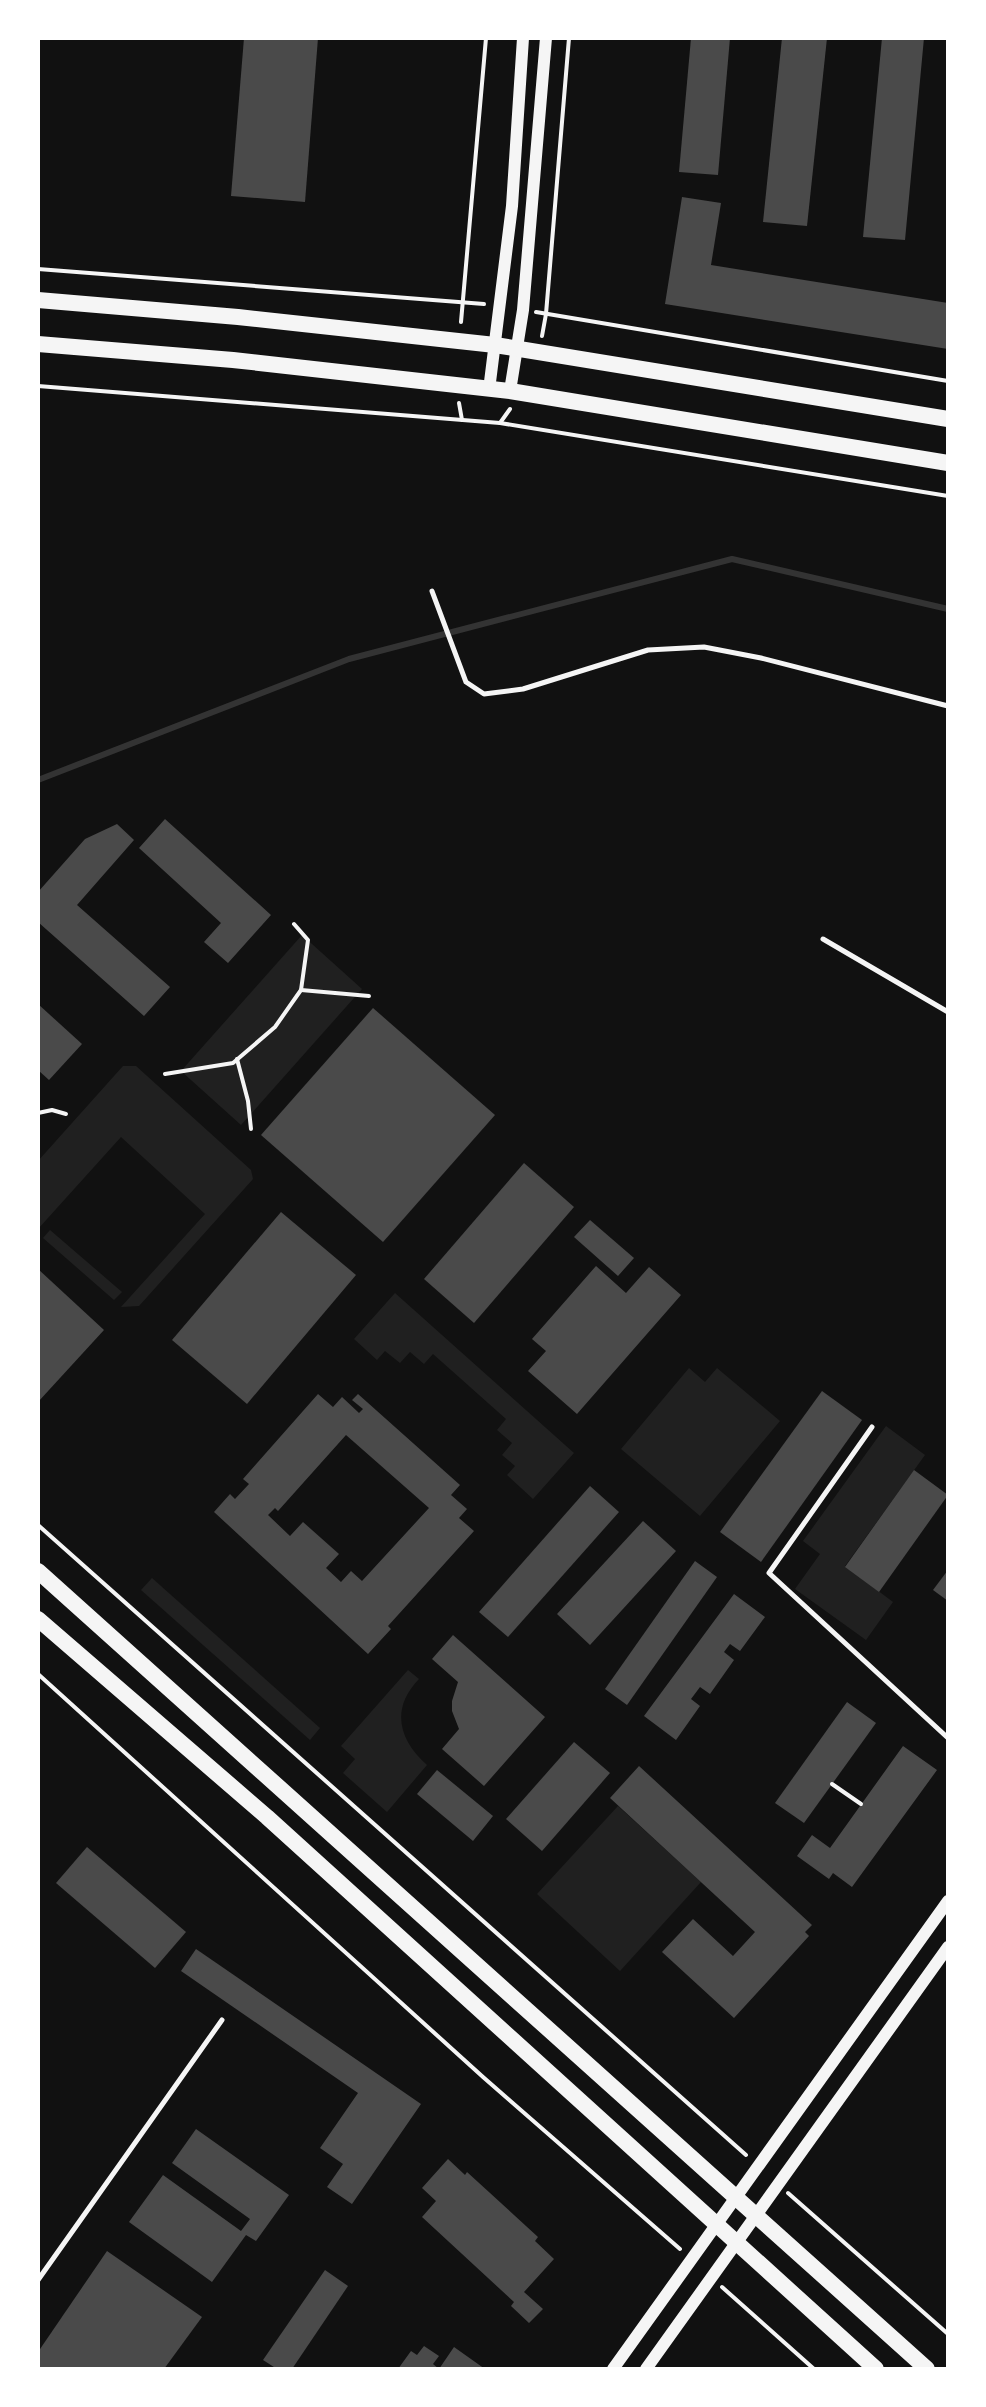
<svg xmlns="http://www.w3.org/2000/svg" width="986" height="2407" font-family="'Titillium Web',sans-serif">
	<rect width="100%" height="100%" fill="#111"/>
	<g fill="#202020">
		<polygon points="302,935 362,989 241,1125 181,1071"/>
		<polygon points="123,1066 136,1066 251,1170 253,1179 139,1306 121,1307 205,1214 121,1137 38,1229 38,1161"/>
		<polygon points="50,1230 122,1292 114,1300 43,1238"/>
		<polygon points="395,1293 574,1453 533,1499 507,1475 515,1466 502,1455 512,1443 497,1430 506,1419 433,1354 424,1364 410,1352 400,1363 385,1351 377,1360 354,1339"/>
		<polygon points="689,1368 705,1382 717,1368 780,1421 700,1516 621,1449"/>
		<polygon points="886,1426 925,1455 845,1566 893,1602 866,1640 795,1589 820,1554 803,1541"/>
		<polygon points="152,1578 320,1728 310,1740 141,1590"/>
		<path d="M408,1670L419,1679C390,1709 399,1740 427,1765L387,1812L343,1773L355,1759L341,1746Z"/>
		<polygon points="618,1806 701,1882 620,1971 537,1894"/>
	</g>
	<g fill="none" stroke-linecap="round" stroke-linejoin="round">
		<polyline stroke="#333" stroke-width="6" points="38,780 349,659 732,559 948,609"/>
	</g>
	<g fill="#4a4a4a" fill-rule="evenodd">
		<polygon points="244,38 318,38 305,202 231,196"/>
		<polygon points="691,38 730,38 718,175 679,172"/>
		<polygon points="782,38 827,38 807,226 763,222"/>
		<polygon points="882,38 924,38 905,240 863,237"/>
		<polygon points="682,197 721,203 711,265 948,303 948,349 665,304"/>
		<polygon points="165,819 271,915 228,963 204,942 221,923 139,848"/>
		<polygon points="117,824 134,840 77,905 170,987 144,1016 38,922 38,892 85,839"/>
		<polygon points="38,1004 82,1044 49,1080 38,1070"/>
		<polygon points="373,1008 495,1115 383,1242 261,1135"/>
		<polygon points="524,1163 574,1207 474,1323 424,1279"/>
		<polygon points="281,1212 356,1275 247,1404 172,1340"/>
		<polygon points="590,1220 634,1258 618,1276 574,1237"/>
		<polygon points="596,1266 626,1293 649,1267 681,1295 577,1414 528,1371 546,1351 532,1339"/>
		<polygon points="38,1269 104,1330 38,1402"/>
		<polygon points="822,1391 862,1420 761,1562 720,1532"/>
		<path d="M318,1394L333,1407L342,1397L359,1413L363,1409L352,1400L358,1394L460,1485L451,1495L467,1509L459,1518L474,1531L388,1626L391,1629L368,1654L214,1512L230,1494L235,1499L249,1484L243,1479ZM346,1435L429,1508L362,1581L351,1571L341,1582L326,1568L339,1554L303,1522L290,1536L268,1515L275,1508L278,1511Z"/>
		<polygon points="914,1470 948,1495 879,1592 845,1567"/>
		<polygon points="590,1486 619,1512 508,1637 479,1612"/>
		<polygon points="643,1521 676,1551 590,1645 557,1614"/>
		<polygon points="695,1561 717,1577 627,1705 605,1689"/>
		<polygon points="948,1570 948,1601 933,1590"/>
		<polygon points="734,1594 765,1617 740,1651 730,1644 724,1652 734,1660 710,1694 700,1687 691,1699 700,1706 676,1740 644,1716"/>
		<polygon points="453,1635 545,1717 484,1786 442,1749 459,1729 452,1711 452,1701 458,1682 432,1659"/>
		<polygon points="847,1702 876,1723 804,1823 775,1803"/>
		<polygon points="574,1742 610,1773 542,1851 506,1819"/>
		<polygon points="903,1746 937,1770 852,1887 833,1873 829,1879 797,1856 812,1835 830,1848"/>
		<polygon points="639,1766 812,1925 805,1932 809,1936 734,2018 662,1952 693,1919 733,1956 755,1932 610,1798"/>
		<polygon points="437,1770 493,1816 473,1841 417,1794"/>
		<polygon points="87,1847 186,1932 155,1968 56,1883"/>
		<polygon points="196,1949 421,2104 352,2204 327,2187 343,2164 320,2148 358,2093 181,1971"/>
		<polygon points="196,2129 289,2195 256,2241 246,2235 212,2282 129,2222 163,2175 241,2231 250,2219 172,2163"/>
		<polygon points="448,2159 465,2175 467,2172 538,2237 535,2241 554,2259 524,2292 543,2309 529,2323 511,2306 514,2302 422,2217 436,2201 422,2188"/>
		<polygon points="107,2251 202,2317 164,2369 38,2369 38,2352"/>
		<polygon points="325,2270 348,2286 292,2369 277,2369 263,2360"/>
		<polygon points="424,2346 439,2356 433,2364 439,2369 454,2347 485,2369 398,2369 411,2351 417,2355"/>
	</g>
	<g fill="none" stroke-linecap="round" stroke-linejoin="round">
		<g stroke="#f5f5f5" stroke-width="4">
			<polyline points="38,269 484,304"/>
			<polyline points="536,312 948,381"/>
			<polyline points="461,322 486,38"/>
			<polyline points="542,336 546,314 569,38"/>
			<polyline points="38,386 500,423 948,496"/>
			<polyline points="459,403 462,420"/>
			<polyline points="500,423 510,409"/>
			<polyline points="301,990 369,996"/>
			<polyline points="237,1059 248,1101 251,1129"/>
			<polyline points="165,1074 233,1063 275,1027 301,990 308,940 294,924"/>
			<polyline points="38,1113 52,1110 66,1114"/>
			<polyline points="38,1525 746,2155"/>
			<polyline points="38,1674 483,2077 680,2249"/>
			<polyline points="832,1784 861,1804"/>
			<polyline points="788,2193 948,2334"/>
			<polyline points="722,2287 814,2369"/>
		</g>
		<g stroke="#f5f5f5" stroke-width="5">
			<polyline points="432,591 466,682 484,694 523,689 648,650 704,647 761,658 948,706"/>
			<polyline points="823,939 948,1012"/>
			<polyline points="872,1427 769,1573 948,1738"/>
			<polyline points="38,2280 222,2020"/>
		</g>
		<g stroke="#f5f5f5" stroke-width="12">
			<polyline points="489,390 512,206 523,38"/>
			<polyline points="510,391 523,310 546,38"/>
			<polyline points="613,2369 948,1901"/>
			<polyline points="646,2369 948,1947"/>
		</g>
		<g stroke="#f5f5f5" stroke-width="16">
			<polyline points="38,300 238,317 495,345 948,419"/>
			<polyline points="38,344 233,360 510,391 948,463"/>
			<polyline points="38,1571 927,2369"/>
			<polyline points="38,1619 267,1817 876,2369"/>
		</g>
	</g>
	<rect width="986" height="2407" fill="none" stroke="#ffffff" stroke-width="80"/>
</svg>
